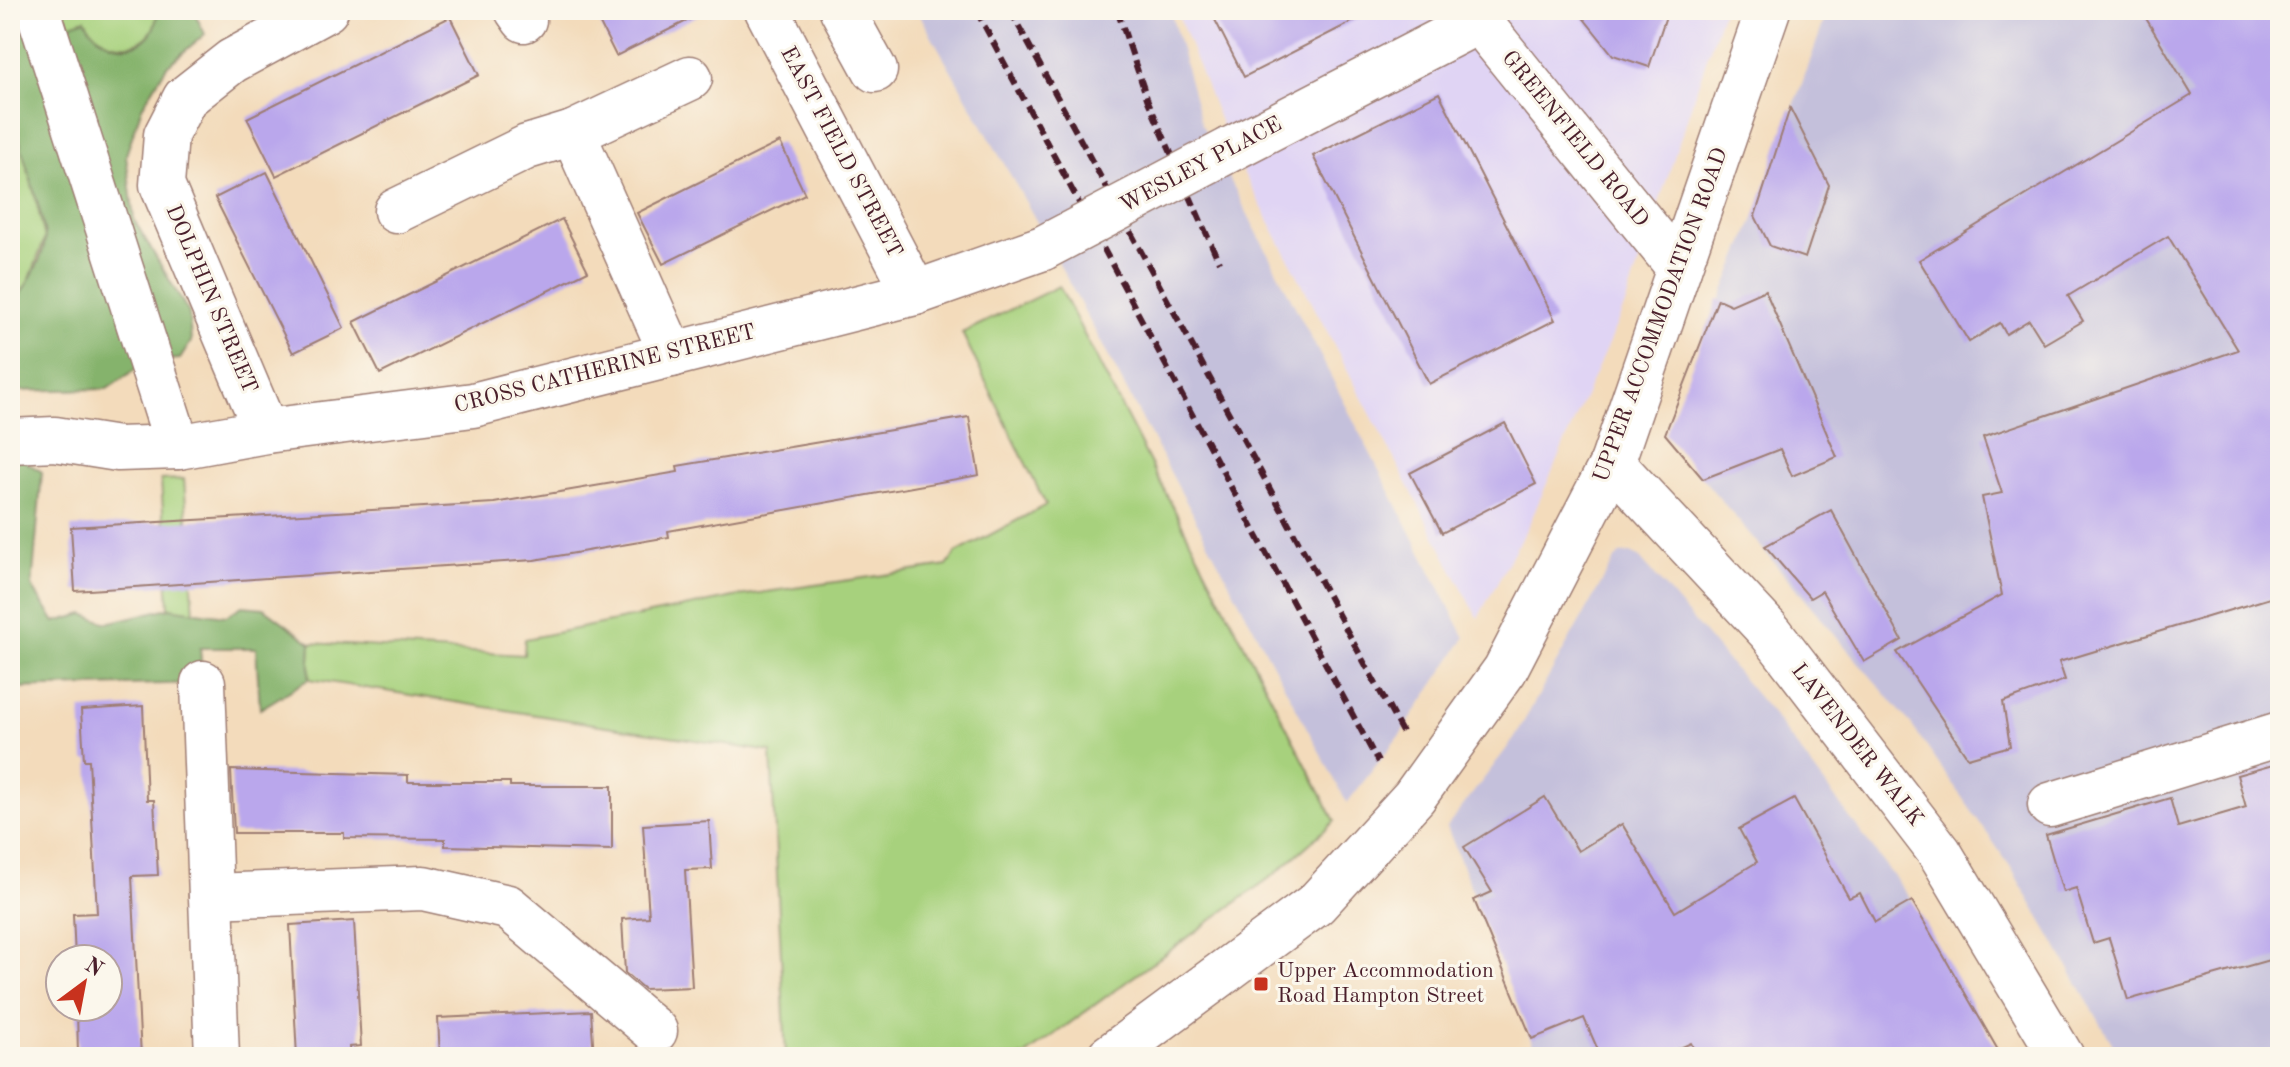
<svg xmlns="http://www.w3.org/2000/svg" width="2290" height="1067" font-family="'Old Standard TT',serif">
	<rect width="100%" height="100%" fill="#fbf7ec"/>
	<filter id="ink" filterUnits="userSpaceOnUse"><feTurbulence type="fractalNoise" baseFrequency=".0125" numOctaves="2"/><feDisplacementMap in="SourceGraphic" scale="16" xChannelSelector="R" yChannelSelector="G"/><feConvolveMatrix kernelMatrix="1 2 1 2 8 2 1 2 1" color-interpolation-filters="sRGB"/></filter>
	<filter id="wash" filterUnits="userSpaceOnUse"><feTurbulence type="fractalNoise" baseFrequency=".006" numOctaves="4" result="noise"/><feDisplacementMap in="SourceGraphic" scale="32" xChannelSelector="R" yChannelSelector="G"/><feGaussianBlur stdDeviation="1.8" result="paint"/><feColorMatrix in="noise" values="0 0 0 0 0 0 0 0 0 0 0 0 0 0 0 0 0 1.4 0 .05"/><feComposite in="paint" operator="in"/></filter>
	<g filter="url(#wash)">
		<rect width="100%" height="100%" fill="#f3dbbb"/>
		<polygon fill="#e0d4f4" points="1176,10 1723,10 1625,305 1530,522 1478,618 1231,149"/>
		<g fill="#c4c0db">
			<polygon points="917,10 1170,10 1202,125 1465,638 1402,732 1347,803 1033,215"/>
			<polygon points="1828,10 2280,10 2280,1057 2120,1057 2010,866 1910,723 1665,434 1755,216"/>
			<polygon points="1631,553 1640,558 1770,711 1912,901 2002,1057 1538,1057 1447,827 1514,739 1613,562 1620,554"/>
		</g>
		<g fill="#a7d17d" stroke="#787854" stroke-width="2">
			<path d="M10,10H157C158,50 113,54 90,31L10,87Z"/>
			<polygon points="10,91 45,238 25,292 10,306"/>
			<polygon points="1059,286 1335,821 1275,874 1023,1057 786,1057 771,752 309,679 311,643 524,655 525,639 739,596 947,566 956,553 1046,505 962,333"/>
			<polygon points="184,479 194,613 169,608 161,480"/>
		</g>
		<g fill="#85b36c" stroke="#68694c" stroke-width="2">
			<path d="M10,10H22L61,28L85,19C103,58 158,55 157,10H193L205,34L167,66L142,107L126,155L134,220L189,313L191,342L180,359L148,361L107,389L10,391V306C23,293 46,256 45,236C41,197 0,110 18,76L10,60Z"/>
			<polygon points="10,459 21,459 42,472 32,587 55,622 84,614 107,623 169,608 226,616 242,606 264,608 311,643 309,679 260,709 256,648 200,648 203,683 10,688"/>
		</g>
		<g id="blocks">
			<g fill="#baa7ec">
				<polygon points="593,10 709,10 616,56"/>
				<polygon points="1210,10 1375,10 1244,77"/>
				<polygon points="1577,10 1668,10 1649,67 1613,55"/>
				<polygon points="2141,10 2280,10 2280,595 2059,662 2065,680 2003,702 2010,746 1968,758 1897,652 2002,595 1982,497 2002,493 1983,437 2238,350 2168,236 2068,296 2083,321 2044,344 2029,320 2006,334 2000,323 1969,342 1919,260 2192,95"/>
				<polygon points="450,17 479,75 276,176 247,118"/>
				<polygon points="1439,93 1555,320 1429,384 1313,156"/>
				<polygon points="1790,108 1829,185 1805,258 1770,246 1755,216"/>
				<polygon points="780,142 805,194 663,264 637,213"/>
				<polygon points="267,172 344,328 293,353 215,198"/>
				<polygon points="562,219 588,271 380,374 354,322"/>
				<polygon points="1765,290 1837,457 1792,476 1780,449 1703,479 1665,434 1718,299 1731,305"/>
				<polygon points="969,417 979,475 668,531 669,537 534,560 75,591 71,527 494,503 678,472 677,466"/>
				<polygon points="1505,423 1536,484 1442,533 1410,473"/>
				<polygon points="1831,510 1902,640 1864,662 1822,591 1810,598 1765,546"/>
				<polygon points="143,706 147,800 154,800 158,875 132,876 141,1057 78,1057 77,1007 108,1007 108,959 75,959 73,914 97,913 89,760 84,760 81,710"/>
				<polygon points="2280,763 2280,957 2128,1000 2109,938 2093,943 2076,888 2063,892 2046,835 2170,798 2178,827 2246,807 2237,775"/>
				<polygon points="231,770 408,775 408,782 510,782 510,786 612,786 612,850 445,846 445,839 344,838 344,833 234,833"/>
				<polygon points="1545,797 1578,851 1622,824 1675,912 1757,862 1739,829 1794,799 1849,898 1860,893 1875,922 1912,901 2002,1057 1698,1057 1691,1043 1660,1057 1601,1057 1584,1018 1532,1039 1474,900 1492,892 1464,847"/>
				<polygon points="709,821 712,869 685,870 692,987 644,989 625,973 622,919 649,917 643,825"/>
				<polygon points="354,921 361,1046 349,1047 350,1057 297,1057 290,925"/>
				<polygon points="591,1011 594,1057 440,1057 438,1018"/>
			</g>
		</g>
	</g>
	<g filter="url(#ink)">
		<use href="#blocks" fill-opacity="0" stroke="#9e7d73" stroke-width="2"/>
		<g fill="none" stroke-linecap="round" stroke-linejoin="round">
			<defs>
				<g id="minor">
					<polyline points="38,10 178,447"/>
					<polyline points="517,10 524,20"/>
					<polyline points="767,10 915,293"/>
					<polyline points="842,10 875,70"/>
					<polyline points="1470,10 1679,268"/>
					<polyline points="573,133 690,78"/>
					<polyline points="1231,149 1479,21"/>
					<polyline points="396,211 527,147 573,133 672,355"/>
					<polyline points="266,431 162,185 166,135 185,98 232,61 326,10"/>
					<polyline points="10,441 55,439 118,449 178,447 266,431 473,405 915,293 1043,248"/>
					<polyline points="1612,463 1771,633 1940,853 2062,1057"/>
					<polyline points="203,683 217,1057"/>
					<polyline points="2050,805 2280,734"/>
					<polyline points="211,896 423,888 508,907 655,1031"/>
					<polyline points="1109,1057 1316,904 1414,797 1505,670 1612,463 1768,10"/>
				</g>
			</defs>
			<use href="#minor" stroke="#9e7d73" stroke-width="47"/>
			<use href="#minor" stroke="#fff" stroke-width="44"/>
			<g stroke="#4a1f2b" stroke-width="6" stroke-dasharray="12 6" stroke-linecap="butt">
				<polyline points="976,10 1378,762"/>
				<polyline points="1010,10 1402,732"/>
				<polyline points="1117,10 1148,101 1219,262"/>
			</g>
			<defs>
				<polyline id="minor-bridge" points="1043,248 1231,149"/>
			</defs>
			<use href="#minor-bridge" stroke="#9e7d73" stroke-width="47" stroke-linecap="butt"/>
			<use href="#minor-bridge" stroke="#fff" stroke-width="44"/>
		</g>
	</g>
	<rect fill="#c8321e" stroke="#fbf7ec" stroke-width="3" x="1253" y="976" width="16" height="16" rx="4"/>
	<g text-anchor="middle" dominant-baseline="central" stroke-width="6" stroke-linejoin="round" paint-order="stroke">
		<g font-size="22" fill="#4a1f2b" stroke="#fbf7ec">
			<text transform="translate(1575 139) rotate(51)">GREENFIELD ROAD</text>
			<text transform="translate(841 152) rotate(62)">EAST FIELD STREET</text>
			<text transform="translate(1201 165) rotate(-28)">WESLEY PLACE</text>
			<text transform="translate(211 299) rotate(67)">DOLPHIN STREET</text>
			<text transform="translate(1661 315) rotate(-70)">UPPER ACCOMMODATION ROAD</text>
			<text transform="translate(605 369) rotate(-14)">CROSS CATHERINE STREET</text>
			<text transform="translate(1857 745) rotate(52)">LAVENDER WALK</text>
		</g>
		<g font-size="22" fill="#4a1f2b" stroke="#fbf7ec" text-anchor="start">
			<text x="1277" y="971">Upper Accommodation<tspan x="1277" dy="25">Road Hampton Street</tspan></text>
		</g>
	</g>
	<rect width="2290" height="1067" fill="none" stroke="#fbf7ec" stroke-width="40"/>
	<g transform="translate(84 983) rotate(32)"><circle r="38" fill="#fbf7ec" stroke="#b4a19f" stroke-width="2"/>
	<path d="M0-6L14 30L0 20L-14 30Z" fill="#c8321e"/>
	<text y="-12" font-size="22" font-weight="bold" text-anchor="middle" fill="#4a1f2b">N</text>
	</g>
</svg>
